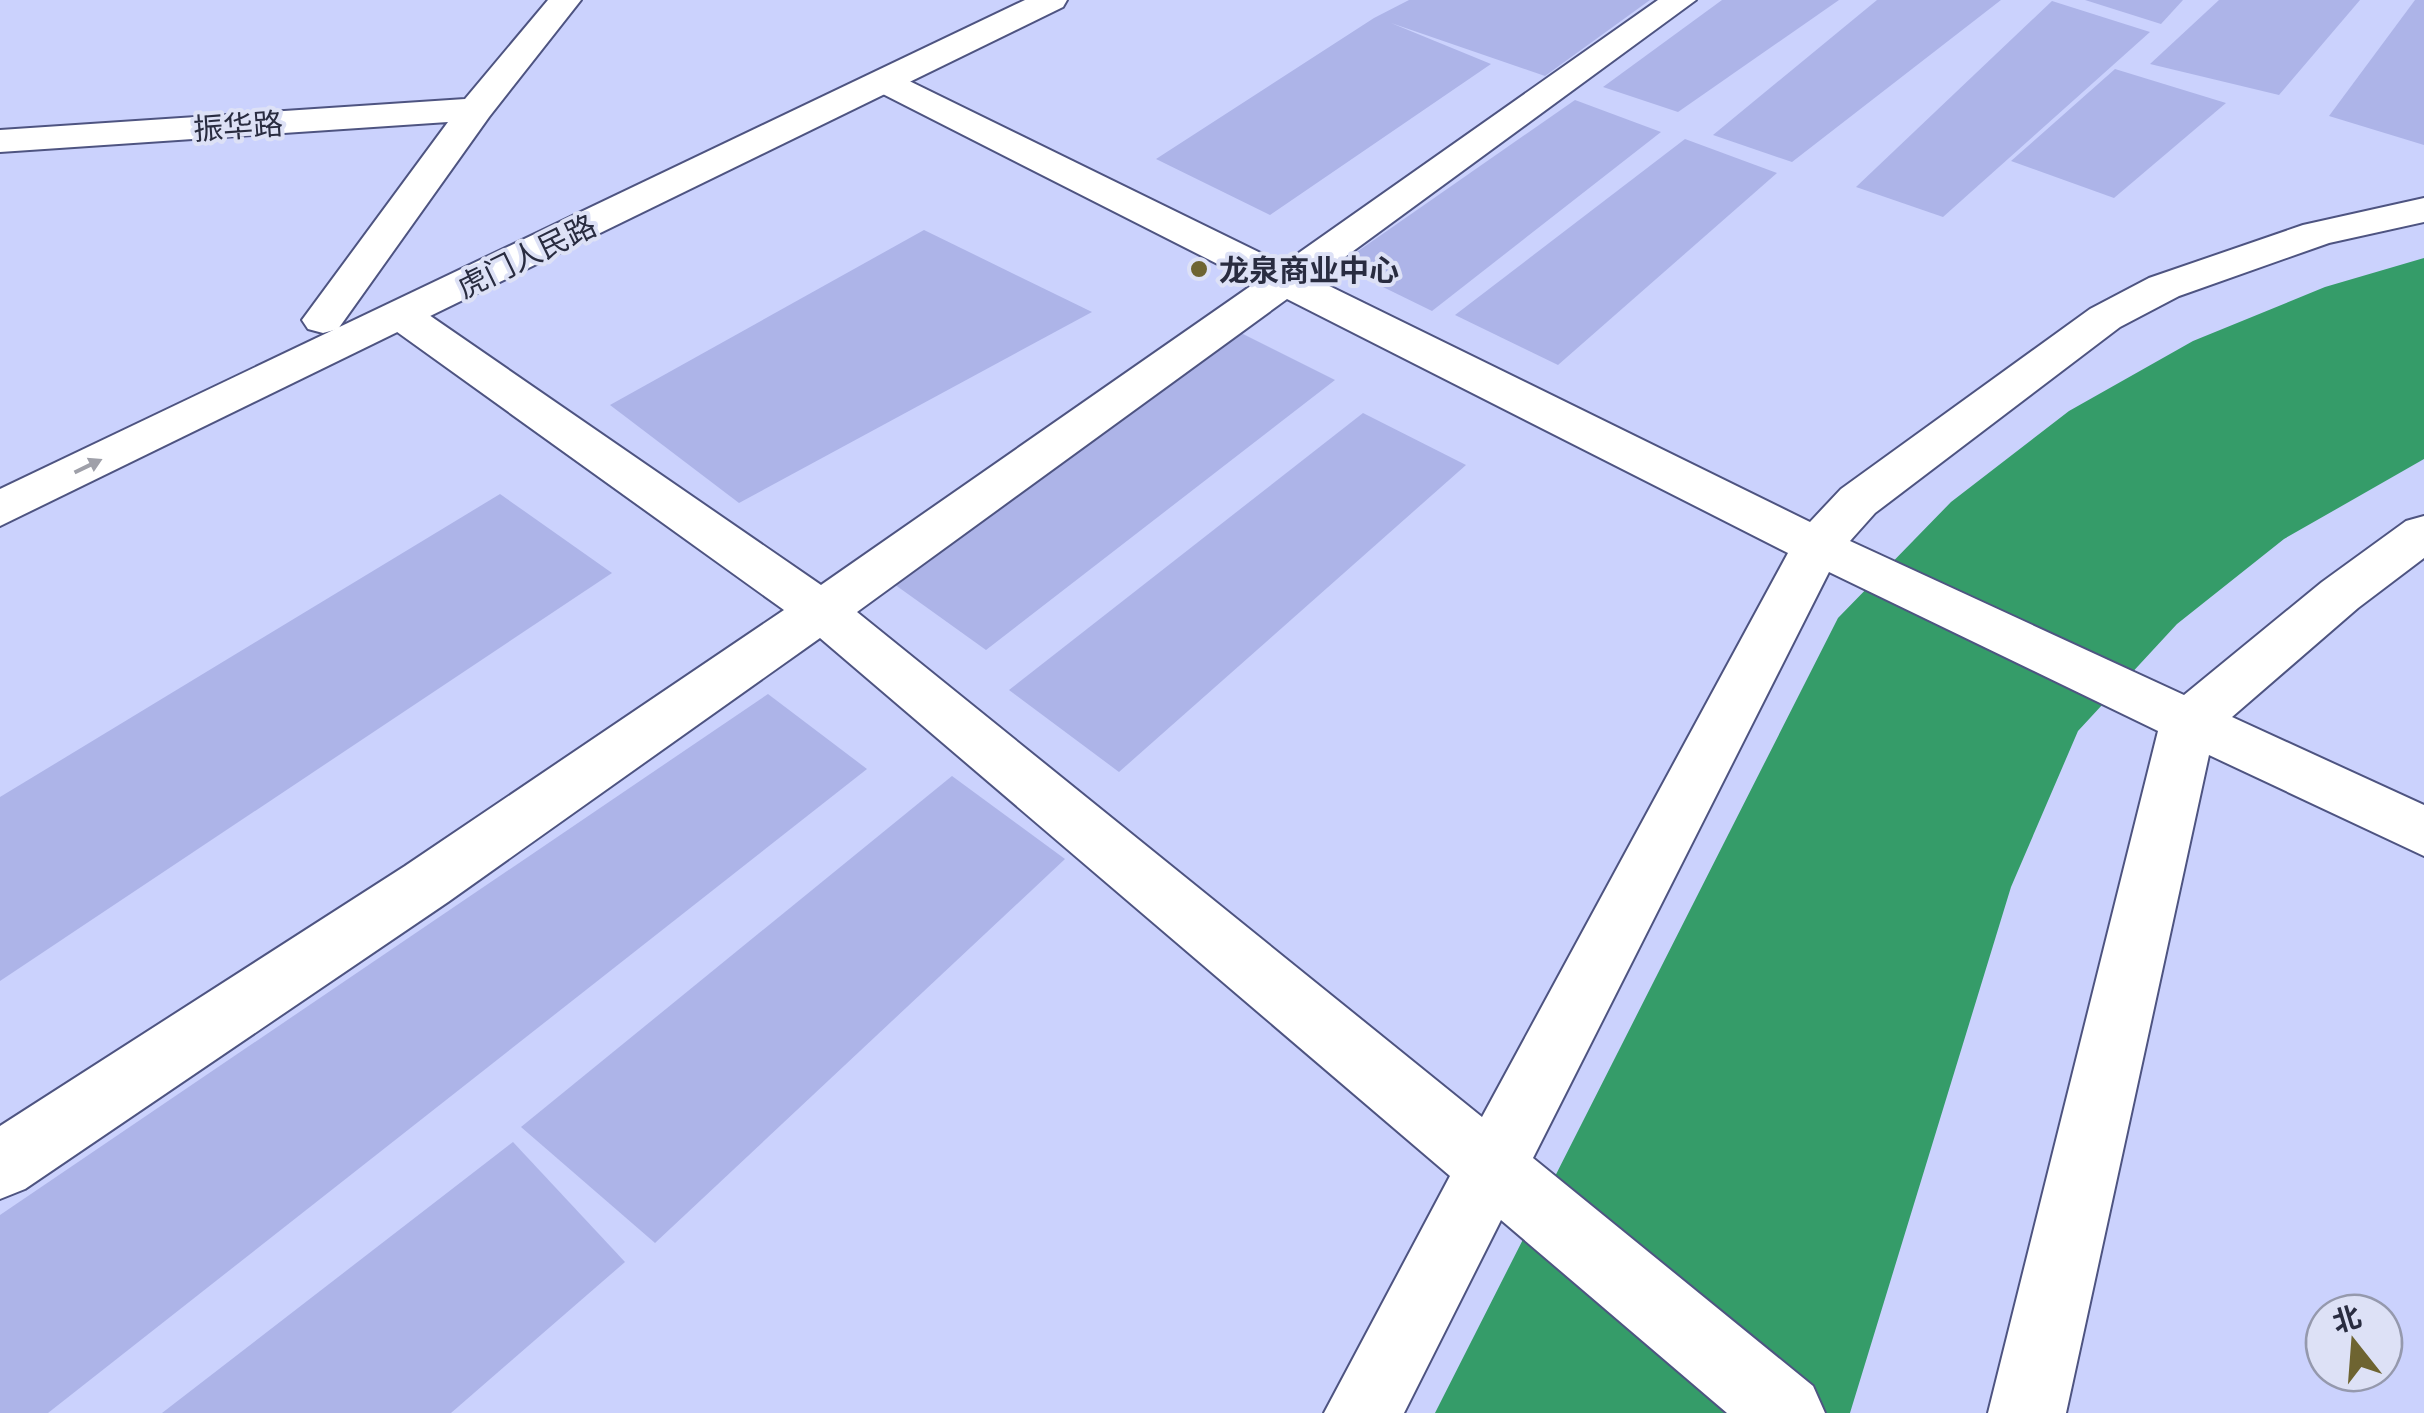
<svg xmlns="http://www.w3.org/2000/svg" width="2424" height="1413" font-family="'Exo 2','Noto Sans SC',sans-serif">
	<rect width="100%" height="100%" fill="#cbd2fd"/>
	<polygon fill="#359c69" points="2424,258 2424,459 2284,539 2177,624 2078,731 2011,887 1850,1413 1435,1413 1838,618 1951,502 2069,411 2193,341 2325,287"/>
	<g fill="#adb4e8">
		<polygon points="1409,0 1650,0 1545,76 1391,23 1491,64 1270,215 1156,159 1374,18"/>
		<polygon points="1722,0 1839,0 1678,112 1603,87"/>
		<polygon points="1877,0 2001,0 1792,162 1713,135"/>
		<polygon points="2085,0 2183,0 2161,24"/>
		<polygon points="2219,0 2360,0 2279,95 2150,64"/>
		<polygon points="2415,0 2424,0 2424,145 2329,116"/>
		<polygon points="2052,1 2150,32 1943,217 1856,187"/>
		<polygon points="2115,69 2226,103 2114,198 2011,161"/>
		<polygon points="1575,100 1661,132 1432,311 1338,265"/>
		<polygon points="1685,139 1777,173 1558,365 1455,315"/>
		<polygon points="924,230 1092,312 739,503 610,405"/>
		<polygon points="1241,333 1335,380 986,650 887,579"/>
		<polygon points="1363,413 1466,465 1119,772 1009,690"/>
		<polygon points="500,494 612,573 0,981 0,797"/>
		<polygon points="768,694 867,769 48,1413 0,1413 0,1215"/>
		<polygon points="952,776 1065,859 655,1243 521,1127"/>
		<polygon points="513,1142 625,1262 451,1413 162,1413"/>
	</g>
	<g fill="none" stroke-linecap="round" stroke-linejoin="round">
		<defs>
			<g id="minor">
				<polygon points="548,0 581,0 489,117 338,329 323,333 308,329 302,320 448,122 0,152 0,130 465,99"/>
				<path d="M1658,0H1696L1315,279L1810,522L1841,489L2090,309L2149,278L2303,225L2424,198V222L2329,243L2179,296L2120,327L1875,513L1850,541L2184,695L2322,582L2406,521L2424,516V558L2358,608L2232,717L2424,805V856L2209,755L2066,1413H1988L2158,731L1829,572L1533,1158L1813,1386L1825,1413H1727L1501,1220L1404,1413H1324L1450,1176L820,638L448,902L25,1189L0,1199V1126L405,866L784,610L386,324L380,315L386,306L401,302L416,306L821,585L1255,283L871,88L865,81L871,74H895L1283,264ZM1287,299L1788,553L1482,1117L857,612Z"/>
			</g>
			<polygon id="major" points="1025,0 1067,0 1063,7 0,526 0,489"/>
		</defs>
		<use href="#minor" stroke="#4e5481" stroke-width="4"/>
		<use href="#major" stroke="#4e5481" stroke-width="4"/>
		<use href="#minor" fill="#fff" fill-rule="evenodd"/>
		<use href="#major" fill="#fff" fill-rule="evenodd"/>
	</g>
	<defs><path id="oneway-solid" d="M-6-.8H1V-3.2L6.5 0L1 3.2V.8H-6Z" transform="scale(2.5)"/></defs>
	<use fill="#9fa0a9" href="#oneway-solid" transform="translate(88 466) rotate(-26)"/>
	<circle fill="#6e6431" stroke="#dde1f6" stroke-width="4" cx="1199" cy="269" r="10"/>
	<g text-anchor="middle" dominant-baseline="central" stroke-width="8" stroke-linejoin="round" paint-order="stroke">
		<g font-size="30" fill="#292c40" stroke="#dde1f6">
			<text transform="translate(238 125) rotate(-4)">振华路</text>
			<text transform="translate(526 255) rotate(-26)">虎门人民路</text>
		</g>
		<g font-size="30" font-weight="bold" fill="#292c40" stroke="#dde1f6" text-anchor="start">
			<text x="1219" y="269">龙泉商业中心</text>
		</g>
	</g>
	<g transform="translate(2354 1343) rotate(343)"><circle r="48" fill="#dde1f6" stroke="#9599ad" stroke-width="2.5"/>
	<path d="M0-8L18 38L0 25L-18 38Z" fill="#6e6431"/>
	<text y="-15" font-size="28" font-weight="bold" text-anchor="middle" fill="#292c40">北</text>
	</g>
</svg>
